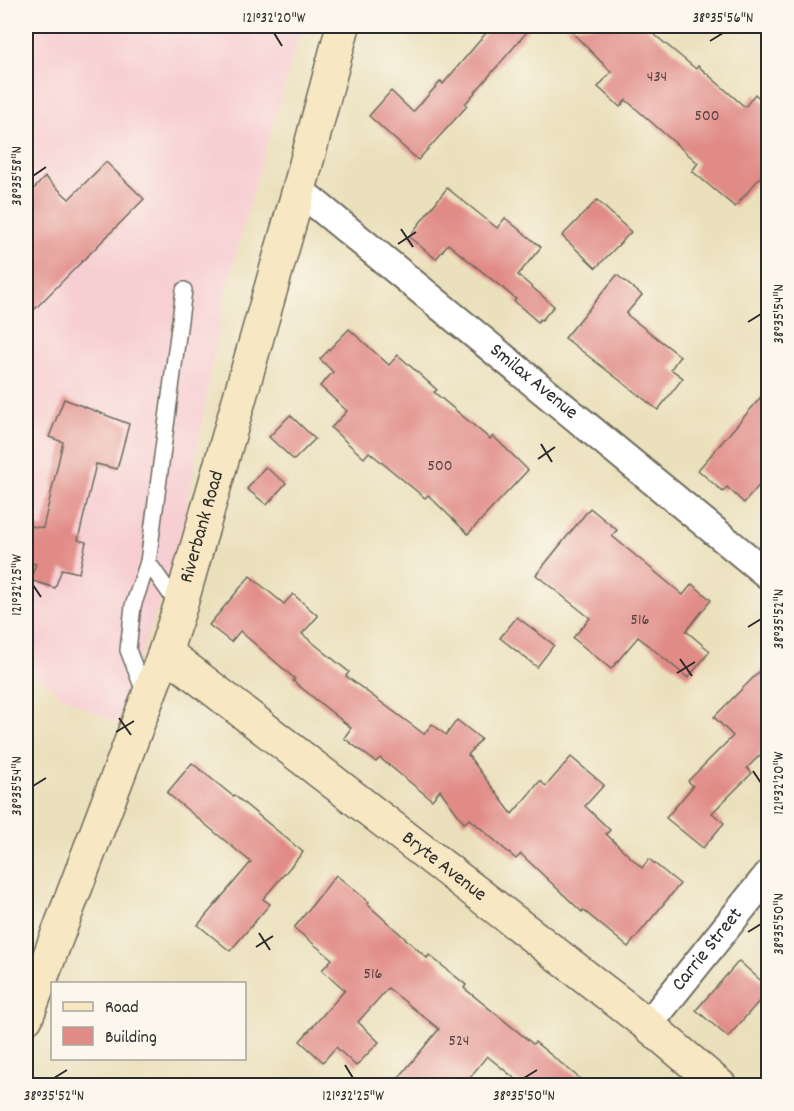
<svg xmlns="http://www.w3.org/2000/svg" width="794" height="1111" font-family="Dekko,sans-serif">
	<rect width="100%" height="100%" fill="#fbf7ec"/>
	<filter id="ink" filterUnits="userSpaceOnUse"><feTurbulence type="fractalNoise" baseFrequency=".0167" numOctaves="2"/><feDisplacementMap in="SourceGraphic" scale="12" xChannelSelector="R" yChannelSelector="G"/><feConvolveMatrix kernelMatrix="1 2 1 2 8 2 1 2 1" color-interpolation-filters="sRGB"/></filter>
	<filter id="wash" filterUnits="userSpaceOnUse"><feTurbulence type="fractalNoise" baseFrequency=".008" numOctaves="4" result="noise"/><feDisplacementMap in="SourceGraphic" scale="24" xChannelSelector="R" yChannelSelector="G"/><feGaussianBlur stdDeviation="1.35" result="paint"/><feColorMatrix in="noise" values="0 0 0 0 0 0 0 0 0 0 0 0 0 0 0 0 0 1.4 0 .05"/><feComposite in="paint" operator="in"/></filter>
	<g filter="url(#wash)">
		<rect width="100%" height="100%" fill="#ebe0bc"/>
		<polygon fill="#f7cfd3" points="26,26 302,26 263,157 225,293 181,539 117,724 61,695 26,668"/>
		<g id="blocks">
			<g fill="#e18b87">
				<polygon points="492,26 532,26 465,104 467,106 418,160 369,116 391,91 413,112 441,81 443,84"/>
				<polygon points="566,26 644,26 696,69 698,66 745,107 755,94 768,106 768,168 735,207 692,171 698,163 626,100 620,107 598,87 611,72"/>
				<polygon points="106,162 144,199 26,318 26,197 45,177 69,199"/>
				<polygon points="447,188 497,228 505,218 541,247 518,275 554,306 542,320 540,319 538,322 514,301 516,299 448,244 436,259 409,237"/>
				<polygon points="597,200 631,232 596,268 562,236"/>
				<polygon points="617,275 642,295 626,314 680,356 671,369 683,378 658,410 565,338"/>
				<polygon points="349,329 389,365 398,355 437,390 434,392 490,439 493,436 528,470 468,534 428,495 425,498 369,452 364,458 331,428 347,411 320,386 333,372 320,359"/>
				<polygon points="768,389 768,475 744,503 727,487 723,492 698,470"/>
				<polygon points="64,399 129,424 117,469 96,464 78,540 86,542 79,573 62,569 55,588 30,580 36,564 26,561 26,552 31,526 43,528 63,442 49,437"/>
				<polygon points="290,415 315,439 294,460 269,437"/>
				<polygon points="265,467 286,483 267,505 247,489"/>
				<polygon points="590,508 617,530 612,536 683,595 692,584 711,600 686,631 710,651 688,678 638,637 611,669 573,638 590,618 536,575"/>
				<polygon points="250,576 284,604 293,594 318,616 302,634 349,672 346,676 424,734 432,724 446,735 457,720 481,739 468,755 512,814 540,781 546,786 571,757 604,785 585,806 610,830 606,834 642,868 649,859 680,884 628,947 583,910 582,912 521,854 516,859 470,819 464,823 440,790 432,800 380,758 376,762 344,738 351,728 293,681 295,679 240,631 231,642 209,625"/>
				<polygon points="517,617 554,645 537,667 500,638"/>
				<polygon points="768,663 768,747 747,768 752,773 712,813 724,823 703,848 666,818 693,786 688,781 733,736 714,717"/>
				<polygon points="192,763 233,796 234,795 303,852 263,899 270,904 230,951 198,925 251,862 167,793"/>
				<polygon points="336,875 369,902 367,904 427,958 429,955 466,985 464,988 533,1044 535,1042 589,1086 524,1086 487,1056 463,1086 392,1086 439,1029 388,988 358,1022 379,1042 356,1066 336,1047 323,1062 300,1041 345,990 322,970 332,959 294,928"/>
				<polygon points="739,961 768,987 768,991 728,1037 696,1010"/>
			</g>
		</g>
	</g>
	<g filter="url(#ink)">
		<use href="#blocks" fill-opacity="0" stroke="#6e6a5e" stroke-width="1.5"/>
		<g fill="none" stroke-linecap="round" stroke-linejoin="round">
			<defs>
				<g id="lane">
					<polyline points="178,605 148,562 184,290"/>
					<polyline points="145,694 128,650 133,606 148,562"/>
				</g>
				<g id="street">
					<path id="s1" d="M299,190L768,575"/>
					<path id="s2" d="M648,1025L768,875"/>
				</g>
				<g id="secondary">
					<path id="s3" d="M165,652L648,1025L720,1086"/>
					<path id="s4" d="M26,1018L165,652L180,607L299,190L343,26"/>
				</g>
			</defs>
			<use href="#lane" stroke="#6e6a5e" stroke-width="18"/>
			<use href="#street" stroke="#6e6a5e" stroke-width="32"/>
			<use href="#secondary" stroke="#6e6a5e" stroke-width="36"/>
			<use href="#lane" stroke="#fff" stroke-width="15"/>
			<use href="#street" stroke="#fff" stroke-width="28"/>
			<use href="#secondary" stroke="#f7e8c3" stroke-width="33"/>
		</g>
	</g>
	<path fill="none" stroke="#2b2b2b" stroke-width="2" d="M274,33L282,46M710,41L723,33M33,176L46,167M401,229L413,247M398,244L416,232M748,322L761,314M541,444L552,462M538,459L555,447M33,585L41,597M748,627L761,619M680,659L692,676M677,673L695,662M119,718L131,735M116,732L134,721M753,771L761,783M33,786L46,778M748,932L761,924M259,933L270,950M256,947L273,936M345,1065L353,1078M54,1078L67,1070M524,1078L537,1070"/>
	<g text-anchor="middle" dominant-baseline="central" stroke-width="6" stroke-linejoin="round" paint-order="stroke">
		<g font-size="16" fill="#584342">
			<text x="657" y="77">434</text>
			<text x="707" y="116">500</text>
			<text x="440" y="466">500</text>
			<text x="640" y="620">516</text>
			<text x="373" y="974">516</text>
			<text x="459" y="1041">524</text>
		</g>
		<g font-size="20" fill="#2b2b2b" stroke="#fbf7ec">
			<text stroke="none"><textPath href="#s1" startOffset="303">Smilax Avenue</textPath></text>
			<text stroke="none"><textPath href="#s4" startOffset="522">Riverbank Road</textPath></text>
			<text stroke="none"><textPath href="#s3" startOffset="352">Bryte Avenue</textPath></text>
			<text stroke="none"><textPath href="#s2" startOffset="96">Carrie Street</textPath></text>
		</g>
	</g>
	<rect width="794" height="1111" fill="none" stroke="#fbf7ec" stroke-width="66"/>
	<rect x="51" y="982" width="195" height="78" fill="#fbf7ec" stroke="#a8a59f" stroke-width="1.5"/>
	<rect x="63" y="1002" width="30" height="9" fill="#f7e8c3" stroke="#a8a59f" stroke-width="1.5"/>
	<text x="105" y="1012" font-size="18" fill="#2b2b2b">Road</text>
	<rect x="63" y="1027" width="30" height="18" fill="#e18b87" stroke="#a8a59f" stroke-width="1.5"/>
	<text x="105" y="1042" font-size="18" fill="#2b2b2b">Building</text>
	<rect x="33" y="33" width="728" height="1045" fill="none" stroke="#2b2b2b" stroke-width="2"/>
	<g font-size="15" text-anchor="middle" fill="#2b2b2b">
		<text x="274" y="22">121°32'20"W</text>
		<text x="723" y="22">38°35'56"N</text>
		<text transform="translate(16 176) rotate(-90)" y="5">38°35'58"N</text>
		<text transform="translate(778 314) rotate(-90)" y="5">38°35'54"N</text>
		<text transform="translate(16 585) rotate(-90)" y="5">121°32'25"W</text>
		<text transform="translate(778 619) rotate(-90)" y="5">38°35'52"N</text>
		<text transform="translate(778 783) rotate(-90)" y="5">121°32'20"W</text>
		<text transform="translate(16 786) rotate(-90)" y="5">38°35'54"N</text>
		<text transform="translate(778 924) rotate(-90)" y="5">38°35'50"N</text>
		<text x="54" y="1100">38°35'52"N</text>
		<text x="353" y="1100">121°32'25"W</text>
		<text x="524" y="1100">38°35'50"N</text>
	</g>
</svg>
